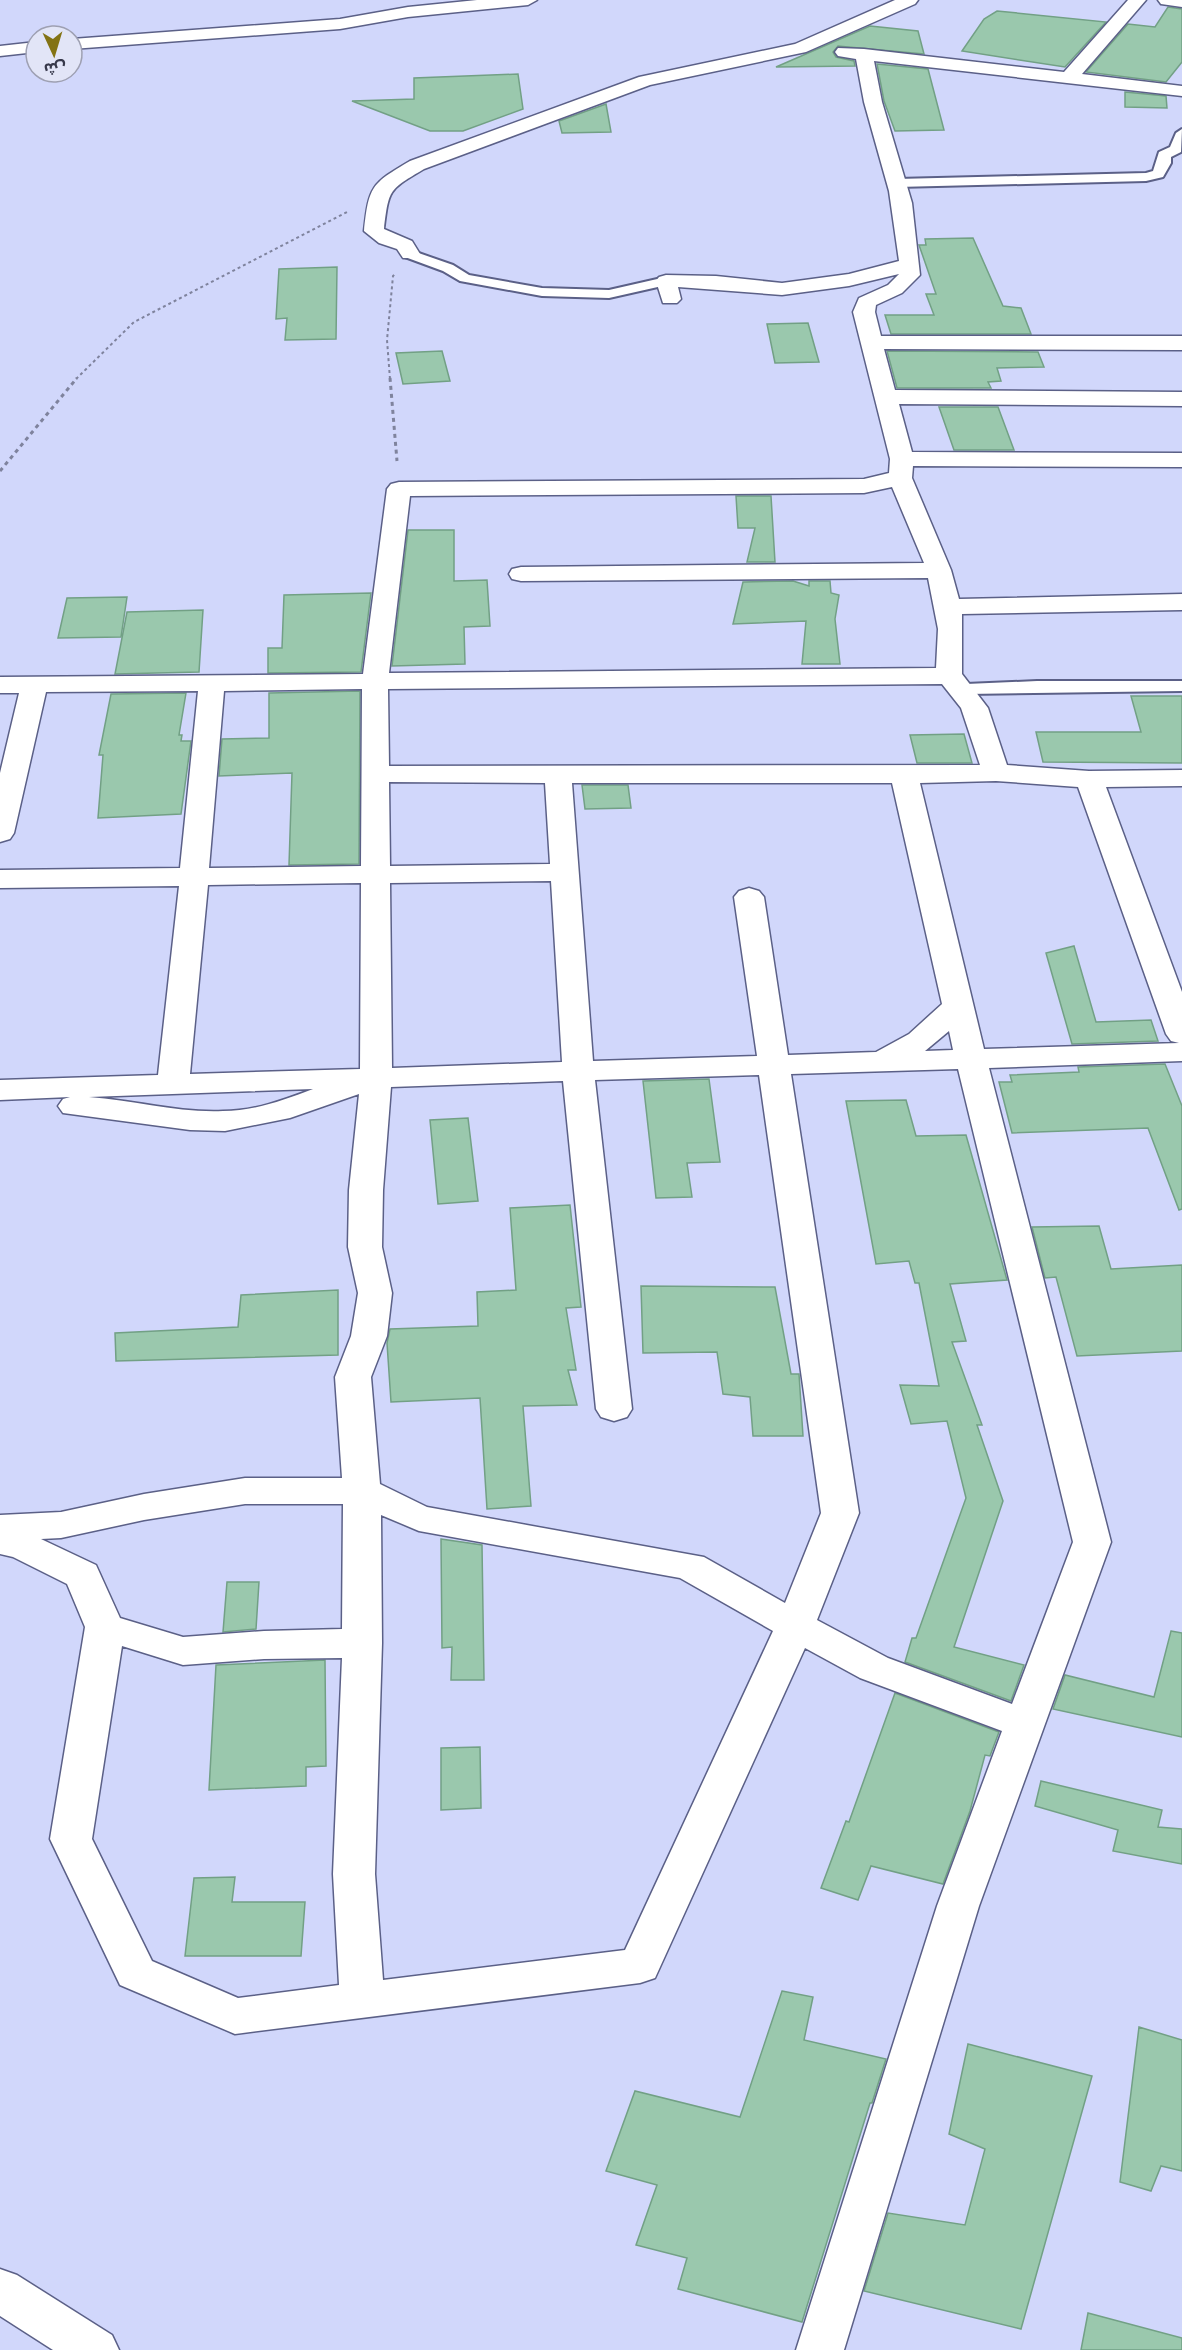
<svg xmlns="http://www.w3.org/2000/svg" width="1182" height="2350" font-family="'PT Serif','Noto Sans Arabic',serif">
	<rect width="100%" height="100%" fill="#d1d7fb"/>
	<g fill="#9ac8ad" stroke="#72a085" stroke-width="1.5">
		<polygon points="1168,7 1182,9 1182,62 1166,82 1086,72 1128,24 1155,27"/>
		<polygon points="997,11 1106,22 1065,67 962,51 984,19"/>
		<polygon points="870,26 918,31 924,54 838,46 833,52 836,57 854,61 855,66 776,67"/>
		<polygon points="877,64 928,69 944,130 895,131 884,101"/>
		<polygon points="518,74 523,109 463,131 430,131 352,101 414,99 414,78"/>
		<polygon points="1125,92 1166,96 1167,108 1125,107"/>
		<polygon points="606,104 611,132 562,133 559,121"/>
		<polygon points="973,238 1003,306 1021,308 1031,334 891,334 885,315 934,315 926,294 936,294 919,245 926,245 925,239"/>
		<polygon points="337,267 336,339 285,340 287,318 276,319 279,269"/>
		<polygon points="808,323 819,362 775,363 767,324"/>
		<polygon points="442,351 450,381 403,384 396,353"/>
		<polygon points="887,351 1038,352 1044,367 997,368 1001,381 988,382 991,388 897,388"/>
		<polygon points="939,407 998,407 1014,450 954,450"/>
		<polygon points="736,496 771,496 775,562 747,562 755,528 738,528"/>
		<polygon points="408,530 454,530 454,581 487,580 490,626 464,627 465,664 392,666"/>
		<polygon points="793,581 809,586 809,581 830,581 831,593 839,595 835,619 840,664 802,664 806,621 733,624 743,582"/>
		<polygon points="371,593 361,672 268,673 268,648 282,648 284,595"/>
		<polygon points="127,597 121,637 58,638 67,598"/>
		<polygon points="203,610 199,672 115,674 127,612"/>
		<polygon points="360,691 359,864 289,865 292,773 219,776 222,739 269,738 269,693"/>
		<polygon points="186,693 179,735 182,735 181,741 191,741 181,814 98,818 103,755 99,755 111,694"/>
		<polygon points="1131,696 1182,696 1182,763 1043,762 1036,732 1141,732"/>
		<polygon points="964,734 972,763 917,763 910,735"/>
		<polygon points="582,785 628,785 631,808 585,809"/>
		<polygon points="1074,946 1096,1022 1151,1020 1158,1041 1072,1044 1046,953"/>
		<polygon points="1165,1064 1182,1106 1182,1209 1179,1210 1148,1128 1012,1133 999,1082 1012,1082 1010,1075 1079,1072 1078,1067"/>
		<polygon points="709,1079 720,1162 687,1163 692,1197 656,1198 643,1081"/>
		<polygon points="906,1100 916,1136 966,1135 1007,1280 950,1284 966,1341 952,1342 982,1425 977,1425 1003,1501 954,1647 1024,1665 1011,1701 905,1662 912,1638 916,1638 966,1498 947,1421 911,1424 900,1385 939,1386 919,1283 915,1283 909,1261 876,1264 846,1101"/>
		<polygon points="468,1118 478,1201 438,1204 430,1120"/>
		<polygon points="570,1205 581,1307 566,1308 576,1370 568,1370 577,1405 523,1406 531,1506 487,1509 480,1398 391,1402 387,1343 390,1329 478,1326 477,1292 516,1290 510,1208"/>
		<polygon points="1099,1226 1111,1269 1182,1265 1182,1351 1077,1356 1056,1277 1045,1278 1032,1227"/>
		<polygon points="641,1286 775,1287 791,1374 799,1374 803,1436 753,1436 750,1397 723,1394 717,1352 643,1353"/>
		<polygon points="338,1290 338,1355 116,1361 115,1333 238,1327 241,1295"/>
		<polygon points="441,1539 482,1545 484,1680 451,1680 452,1647 442,1648"/>
		<polygon points="227,1582 259,1582 256,1629 223,1632"/>
		<polygon points="1171,1631 1182,1633 1182,1737 1053,1709 1065,1675 1154,1697"/>
		<polygon points="325,1660 326,1766 306,1767 306,1786 209,1790 216,1665"/>
		<polygon points="895,1693 999,1732 990,1756 985,1755 970,1811 943,1884 871,1866 858,1900 821,1888 846,1821 849,1822"/>
		<polygon points="480,1747 481,1808 441,1810 441,1748"/>
		<polygon points="1041,1781 1162,1810 1158,1827 1182,1829 1182,1864 1113,1851 1118,1830 1035,1806"/>
		<polygon points="235,1877 232,1902 305,1902 301,1956 185,1956 194,1878"/>
		<polygon points="782,1991 813,1997 804,2040 886,2059 872,2103 870,2103 802,2322 678,2289 687,2258 636,2245 657,2185 606,2171 635,2091 740,2117"/>
		<polygon points="1139,2027 1182,2040 1182,2171 1161,2166 1151,2191 1120,2182"/>
		<polygon points="968,2044 1092,2076 1021,2329 864,2291 888,2213 965,2225 985,2149 949,2134"/>
		<polygon points="1088,2313 1182,2338 1182,2350 1081,2350"/>
	</g>
	<g fill="none" stroke-linecap="round" stroke-linejoin="round">
		<defs>
			<g id="lane">
				<polygon points="1182,129 1181,152 1171,157 1171,163 1163,177 1146,181 897,187 890,183 897,179 1146,173 1153,171 1159,152 1170,147 1176,133"/>
				<polygon points="410,250 453,265 469,275 542,288 609,290 666,277 673,281 671,284 609,298 542,296 460,281 443,271 405,257 403,254"/>
				<polygon points="1037,681 1182,681 1182,691 966,694 957,689 966,684"/>
			</g>
			<g id="street">
				<polygon points="477,0 537,0 528,5 408,17 340,29 72,49 72,39 340,19 408,7"/>
				<path d="M895,0H918L915,4L806,52L650,85L424,169C389,190 389,188 384,229L412,241L420,254L417,258H403L397,249L379,243L364,231C369,186 371,184 410,161L639,77L795,44Z"/>
				<path d="M1128,0H1146L1082,74L1182,86V96L874,61L882,102L912,203L920,275L902,293L876,305L875,312L881,336H1182V350L884,349L895,390L1182,392V406L899,404L912,452L1182,453V467L913,466L912,478L951,570L959,599L1182,594V610L962,614V674L988,708L1007,765L1089,771L1182,770V786L1106,787L1182,992V1061L989,1068L1111,1542L979,1906L844,2350H796L937,1906L1002,1731L860,1678L805,1648L655,1978L640,1983L235,2034L120,1985L50,1839L85,1627L67,1584L13,1557L0,1554V1515L61,1512L144,1494L245,1478H342L335,1377L351,1336L358,1293L348,1247L349,1190L359,1094L290,1118L225,1131L190,1130L63,1113L58,1106L63,1099L70,1097L0,1100V1080L158,1075L179,886L0,888V870L180,868L198,691L46,692L14,833L10,839L0,842V773L19,693H0V677L363,674L387,489L391,484L399,482L864,479L889,473L890,459L853,312L859,298L888,285L899,274L849,286L782,295L678,287L681,299L677,303H663L656,281L659,277L666,275L716,276L782,283L849,274L899,261L889,191L864,102L856,59L838,56L835,52L838,48L864,49L1064,72ZM892,487L924,563L521,567L512,569L509,574L512,579L521,581L928,578L938,629L936,668L389,673L410,496L864,493ZM942,684L961,708L980,765L389,766L388,689ZM362,689L361,866L209,868L224,691ZM996,781L1078,787L1166,1034L1171,1041L1179,1043L984,1049L920,783ZM389,782L545,783L550,864L390,866ZM572,783H892L942,1004L909,1034L876,1052L788,1055L764,897L759,891L749,888L739,891L734,897L757,1056L593,1061ZM551,881L562,1062L392,1068L390,883ZM361,883L360,1069L190,1074L208,885ZM949,1031L953,1050L925,1051ZM958,1069L1073,1542L1012,1704L888,1658L817,1620L859,1513L791,1074ZM759,1075L821,1513L785,1603L704,1557L427,1507L380,1484L371,1377L387,1336L392,1293L382,1247L383,1190L391,1087L563,1081L596,1409L601,1417L614,1421L627,1417L632,1409L595,1080ZM313,1089C284,1100 254,1111 223,1111C178,1113 134,1100 89,1097ZM245,1504H343L342,1629L264,1631L183,1637L120,1618L96,1565L41,1539L61,1538L144,1520ZM381,1515L419,1531L680,1578L773,1631L625,1950L383,1980L375,1874L382,1643ZM122,1646L183,1665L264,1659L342,1658L333,1874L339,1985L238,1998L152,1961L92,1839Z"/>
				<polygon points="1158,0 1182,0 1182,7 1161,4"/>
				<polygon points="36,42 36,52 0,56 0,46"/>
				<polygon points="0,2269 17,2275 112,2335 119,2350 53,2350 0,2316"/>
			</g>
		</defs>
		<use href="#lane" stroke="#5b6087" stroke-width="4"/>
		<use href="#street" stroke="#5b6087" stroke-width="3"/>
		<g stroke="#7f839d" stroke-width="2" stroke-dasharray="3 3" stroke-linecap="butt">
			<polyline points="76,379 134,322 347,212"/>
			<polyline points="390,379 387,340 393,276 396,273"/>
		</g>
		<g stroke="#7f839d" stroke-width="3" stroke-dasharray="4 4" stroke-linecap="butt">
			<polyline points="390,378 397,461"/>
			<polyline points="0,471 77,378"/>
		</g>
		<use href="#lane" fill="#fff" fill-rule="evenodd"/>
		<use href="#street" fill="#fff" fill-rule="evenodd"/>
	</g>
	<g transform="translate(54 54) rotate(176)"><circle r="28" fill="#e2e5f7" stroke="#9ea0b2" stroke-width="1.5"/>
	<path d="M0-4.5L10 22L0 15L-10 22Z" fill="#837314"/>
	<text y="-9" font-size="16" font-weight="bold" text-anchor="middle" fill="#37394b">ش</text>
	</g>
</svg>
